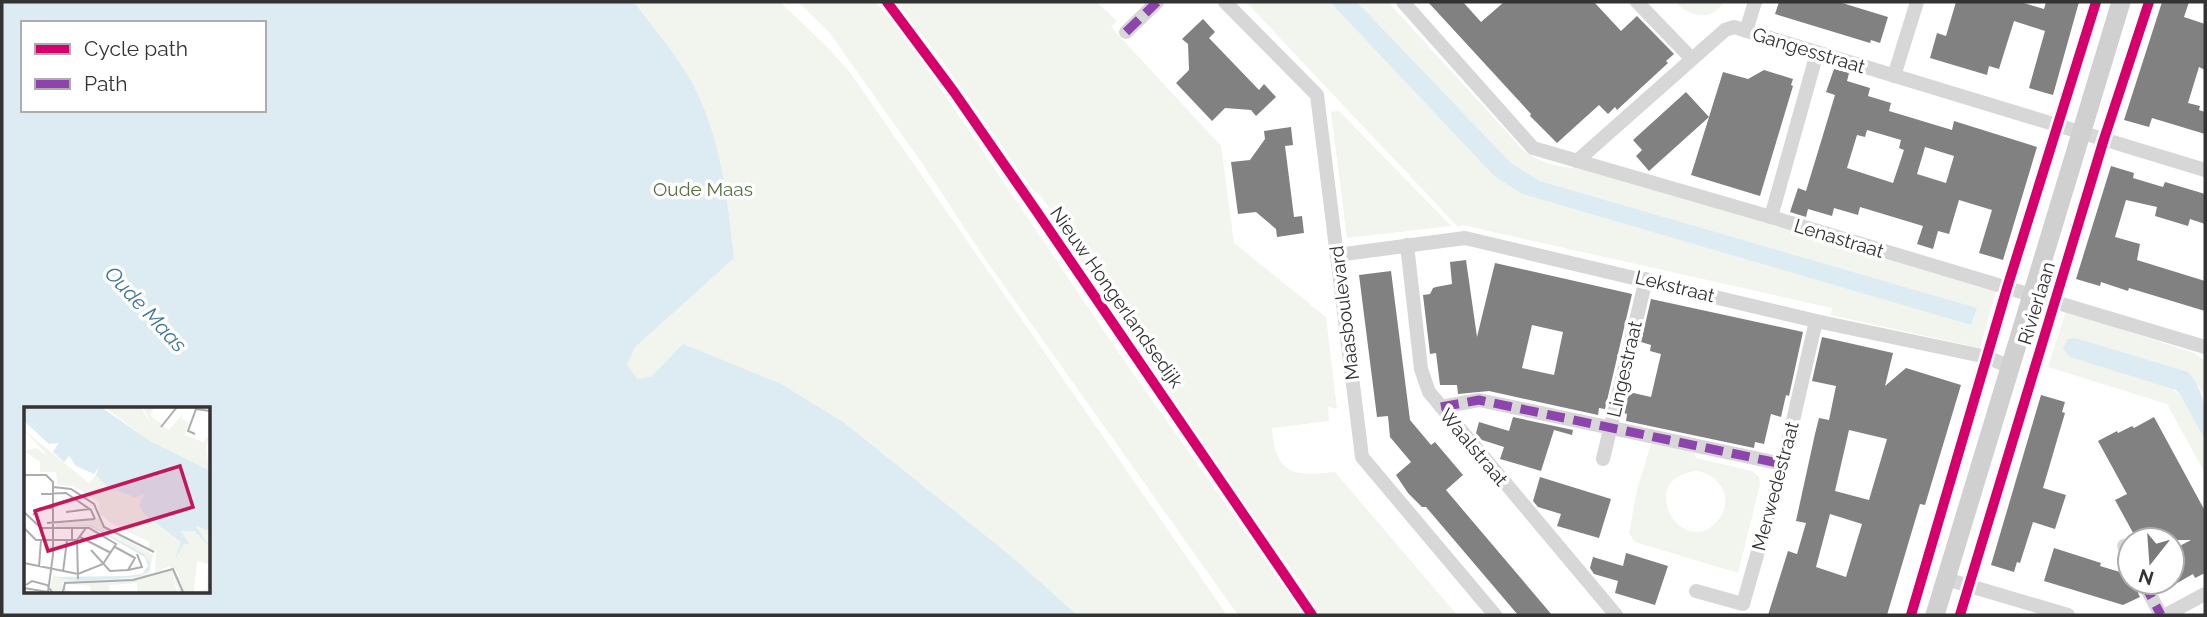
<svg xmlns="http://www.w3.org/2000/svg" width="2207" height="617" font-family="Raleway,sans-serif">
	<rect width="100%" height="100%" fill="#fff"/>
	<g fill="#f1f5ed" fill-rule="evenodd">
		<polygon points="267,2 780,2 826,46 849,71 1227,615 850,615"/>
		<polygon points="798,2 875,2 903,33 1123,359 1304,615 1238,615 981,253 924,166 829,32"/>
		<path d="M895,2H1097L1117,21L1111,27L1221,146L1234,243L1326,317L1337,409L1328,407L1329,421L1272,428C1275,474 1293,477 1335,472L1457,615H1312L1295,589L1301,584L1110,311L1053,222C1053,210 1045,202 1038,193L1034,192L938,55Z"/>
		<path d="M1246,2H1330L1494,176L1522,194L1971,325L1976,308L1540,181L1511,163L1357,2H1388L1525,152C1546,165 1562,168 1585,169L1996,291L1980,348L1831,315L1832,308L1462,225L1458,227Z"/>
		<path d="M1675,2H1724C1711,22 1690,17 1675,2Z"/>
		<polygon points="1339,111 1451,226 1347,238 1331,112"/>
		<polygon points="2066,311 2194,353 2205,361 2205,397 2198,385 2170,387 2181,396 2205,440 2205,473 2167,404 2048,367"/>
		<path d="M1652,440L1694,451L1696,458L1752,471L1759,477L1760,485L1738,573L1635,542L1629,533L1637,490ZM1696,471C1719,474 1735,498 1719,519C1685,564 1632,479 1696,471Z"/>
	</g>
	<g fill="#ddebf3" fill-rule="evenodd">
		<path d="M2,2H634C653,28 675,53 691,81C721,136 727,197 734,258L635,347L627,365L637,379L651,377L683,344L781,384L843,422L1012,557L1077,615H2ZM23,23H264V110H23ZM26,409H208V591H26Z"/>
		<polygon points="1330,2 1357,2 1511,163 1540,181 1977,308 1971,325 1522,194 1494,176"/>
		<path d="M2075,338L2188,372C2207,394 2205,412 2205,440L2181,396L2176,390L2070,357L2063,348L2068,339Z"/>
	</g>
	<g fill="#818181" fill-rule="evenodd">
		<polygon points="1428,2 1463,2 1481,22 1504,2 1594,2 1621,31 1637,16 1674,54 1666,61 1668,63 1617,110 1615,107 1608,114 1599,105 1557,143 1530,116 1531,114"/>
		<polygon points="1779,2 1839,2 1888,17 1880,43 1871,40 1870,43 1775,14"/>
		<polygon points="1956,2 2020,2 2044,9 2046,2 2079,2 2053,95 2029,88 2045,31 2014,21 1999,69 1989,66 1987,75 1930,58 1937,33 1946,36"/>
		<polygon points="2162,2 2189,2 2184,17 2205,24 2205,70 2199,67 2188,103 2200,106 2199,110 2205,112 2205,134 2152,118 2149,127 2124,120"/>
		<polygon points="1203,19 1215,32 1209,38 1259,90 1264,84 1276,97 1256,116 1251,110 1225,108 1212,121 1176,83 1189,70 1188,44 1182,39"/>
		<path d="M1834,69L1849,73L1847,81L1870,88L1868,96L1891,103L1889,111L1952,130L1954,121L2037,147L2003,260L1979,253L1992,210L1959,200L1949,234L1938,231L1933,249L1917,244L1923,226L1860,207L1858,215L1834,208L1832,216L1808,209L1806,217L1790,212L1798,188L1806,191L1823,135L1835,95L1826,92ZM1867,130L1901,140L1899,148L1904,150L1893,183L1847,168L1857,135L1865,137ZM1925,147L1954,156L1946,183L1917,174Z"/>
		<polygon points="1764,70 1793,79 1791,85 1793,86 1760,196 1691,175 1723,72 1748,79"/>
		<polygon points="1686,92 1709,117 1649,171 1636,156 1642,150 1633,140"/>
		<polygon points="1291,127 1293,145 1285,146 1294,217 1302,216 1304,233 1277,237 1276,229 1256,212 1238,214 1231,162 1250,160 1265,139 1264,131"/>
		<polygon points="2111,166 2134,173 2133,178 2163,187 2165,182 2205,194 2205,224 2190,219 2188,226 2155,216 2157,207 2126,200 2115,237 2140,244 2137,260 2205,281 2205,311 2129,288 2128,291 2101,282 2100,286 2076,279"/>
		<path d="M1466,260L1477,337L1495,263L1632,294L1605,409L1599,408L1598,415L1489,391L1458,394L1457,385H1440L1436,353L1430,354L1423,295L1430,294L1433,288L1436,287L1452,284L1450,262ZM1532,325L1563,332L1554,375L1522,368Z"/>
		<polygon points="1391,271 1410,420 1431,445 1435,442 1463,475 1446,490 1552,615 1518,615 1426,507 1422,507 1408,493 1396,475 1411,462 1390,437 1388,416 1377,417 1359,275"/>
		<polygon points="1651,299 1803,332 1789,396 1786,395 1781,417 1771,414 1764,444 1755,442 1754,448 1626,421 1627,414 1624,413 1629,392 1651,397 1661,354 1650,351 1651,345 1641,342"/>
		<path d="M1822,337L1893,353L1885,386L1906,368L1961,385L1925,505L1920,504L1887,615H1768L1788,551L1797,554L1806,523L1796,521L1815,434L1819,418L1829,420L1836,386L1812,381ZM1849,430L1887,439L1869,500L1835,491ZM1830,514L1862,524L1846,577L1816,567Z"/>
		<polygon points="2041,395 2065,402 2062,412 2065,413 2043,488 2066,495 2055,529 2033,522 2020,563 2017,562 2014,572 1991,565"/>
		<polygon points="1513,417 1573,430 1572,435 1554,430 1541,471 1500,459 1504,447 1482,440 1476,433 1479,422 1509,431"/>
		<polygon points="2154,417 2205,511 2205,573 2195,578 2193,574 2172,586 2172,550 2191,540 2137,540 2115,500 2127,494 2098,441 2117,431 2118,433 2132,426 2134,428"/>
		<polygon points="1540,477 1611,499 1599,538 1557,526 1561,514 1538,507 1533,501"/>
		<polygon points="2054,548 2101,563 2100,566 2130,575 2130,582 2133,582 2140,597 2123,605 2044,581"/>
		<polygon points="1626,553 1668,566 1655,605 1615,593 1618,581 1594,574 1590,568 1593,557 1623,566"/>
	</g>
	<g fill="none" stroke-linecap="round" stroke-linejoin="round">
		<g stroke="#d7d7d7" stroke-width="14">
			<polyline points="1225,2 1317,95 1362,457 1495,615"/>
			<polyline points="1403,2 1533,148 1771,217"/>
			<polyline points="1637,2 1692,59"/>
			<polyline points="1746,31 1755,2"/>
			<polyline points="1126,32 1157,2"/>
			<polyline points="1817,53 1771,217 2205,347"/>
			<polyline points="1894,76 1917,2"/>
			<polyline points="1577,161 1725,30 1734,27 2205,170"/>
			<polyline points="1407,245 1421,369 1429,392 1616,615"/>
			<polyline points="1337,255 1465,238 1816,321 1987,357 2010,367"/>
			<polyline points="1441,407 1479,400 1783,464"/>
			<polyline points="1603,459 1646,279"/>
			<polyline points="2124,546 2130,558"/>
			<polyline points="1946,579 2068,615"/>
			<polyline points="2143,582 2161,615"/>
			<polyline points="1696,591 1743,604 1783,464 1816,321"/>
			<polyline points="2166,615 2205,594"/>
		</g>
		<polyline stroke="#d0d0d0" stroke-width="19" points="1935,615 2121,2"/>
		<g stroke="#8e44ad" stroke-width="9" stroke-dasharray="18 9" stroke-linecap="butt">
			<polyline points="1126,32 1157,2"/>
			<polyline points="1441,407 1479,400 1783,464"/>
			<polyline points="2124,546 2130,558"/>
			<polyline points="2143,582 2161,615"/>
		</g>
		<defs>
			<g id="cycleway">
				<polyline points="887,2 954,92 1035,209 1312,615"/>
				<polyline points="1911,615 2007,288 2096,2"/>
				<polyline points="1960,615 2104,139 2149,2"/>
			</g>
		</defs>
		<use href="#cycleway" stroke="#fff" stroke-width="15"/>
		<use href="#cycleway" stroke="#d6006c" stroke-width="10"/>
	</g>
	<g text-anchor="middle" dominant-baseline="central" stroke-width="7" stroke-linejoin="round" paint-order="stroke">
		<g font-size="19" fill="#333" stroke="#fff">
			<text transform="translate(1809 50) rotate(17)">Gangesstraat</text>
			<text transform="translate(1839 238) rotate(17)">Lenastraat</text>
			<text transform="translate(1675 286) rotate(14)">Lekstraat</text>
			<text transform="translate(1117 297) rotate(55)">Nieuw Hongerlandsedijk</text>
			<text transform="translate(2036 303) rotate(-73)">Rivierlaan</text>
			<text transform="translate(1344 313) rotate(-97)">Maasboulevard</text>
			<text transform="translate(1624 369) rotate(-77)">Lingestraat</text>
			<text transform="translate(1474 447) rotate(50)">Waalstraat</text>
			<text transform="translate(1775 486) rotate(-75)">Merwedestraat</text>
		</g>
		<g font-size="19" fill="#56703f" stroke="#fff">
			<text x="703" y="189">Oude Maas</text>
		</g>
		<g font-size="21" font-style="italic" fill="#3f7597" stroke="#fff">
			<text transform="translate(146 309) rotate(47)">Oude Maas</text>
		</g>
	</g>
	<g transform="translate(24 407)">
		<rect width="186" height="186" fill="#fff"/>
		<path d="M80,0H117L128,19L119,0H131L126,8L145,23L165,0L157,11L164,16L161,28L179,35L185,29L182,40L185,63L126,34ZM0,23L65,76L76,63L185,124V185H172L183,182L184,157L173,154L170,185H155L149,168L153,185H114L113,176L85,178L86,185H67L66,179L38,176L44,185H25L29,169L78,173L116,169L126,163L120,147L67,118L33,119H65L93,137L64,120L32,121V117L75,111L79,120L129,148L125,168L150,163L155,171L152,162L144,159L131,166L132,144L125,142V135L86,115L75,106V95L49,79L33,78L32,65H16V55L0,44L12,41L24,49Z" fill="#f1f5ed"/>
		<path d="M0,0H77L126,34L185,63V124L171,118L185,139L171,124H156L166,137H160L151,152L157,135L120,107L115,98L120,88L110,90L84,80L72,68L75,60L70,67L52,59L45,49L40,55L29,45L35,36L25,37L0,14ZM33,118H67L120,147L126,156V163L116,169L90,172L53,174L30,170L103,169L118,167L124,159L121,150L66,119Z" fill="#ddebf3"/>
		<path fill="none" stroke="#adadad" stroke-width="2" d="M137,20L153,0M171,27L164,24L172,2L186,4M0,68H22L29,75V148L24,185M29,80L47,82L70,97L80,120L130,145M17,87L42,86L67,103L71,112M0,105L17,121H48V133M42,105L66,102M9,108L16,101H28M23,116L71,112M0,121L12,133H53L62,121M56,130L87,146M53,133L54,172M67,143L86,164L104,163L111,151L91,140M0,156L54,167L79,157L92,137L65,121H48M15,160L17,133M104,163L118,160L113,147M39,165L43,133M2,178L8,174L23,178L28,185M0,181L24,185M39,185L41,176L109,173L149,162L159,185"/>
		<path fill="#c2185b" fill-opacity="0.15" stroke="#c2185b" stroke-width="3.5" d="M156,59L169,100L24,144L11,104Z"/>
		<rect width="186" height="186" fill="none" stroke="#333" stroke-width="3.5"/>
	</g>
	<rect width="2207" height="617" fill="none" stroke="#333333" stroke-width="7"/>
	<rect x="21" y="21" width="245" height="91" fill="#ffffff" stroke="#adadad" stroke-width="2"/>
	<rect x="35" y="44" width="35" height="10" fill="#d6006c" stroke="#adadad" stroke-width="2"/>
	<text x="84" y="56" font-size="21" fill="#333333">Cycle path</text>
	<rect x="35" y="79" width="35" height="10" fill="#8e44ad" stroke="#adadad" stroke-width="2"/>
	<text x="84" y="91" font-size="21" fill="#333333">Path</text>
	<g transform="translate(2151 561) rotate(197)"><circle r="33" fill="#ffffff" stroke="#adadad" stroke-width="2"/>
	<path d="M0-5L12 26L0 18L-12 26Z" fill="#7a7a7a"/>
	<text y="-10" font-size="19" font-weight="bold" text-anchor="middle" fill="#333333">N</text>
	</g>
</svg>
